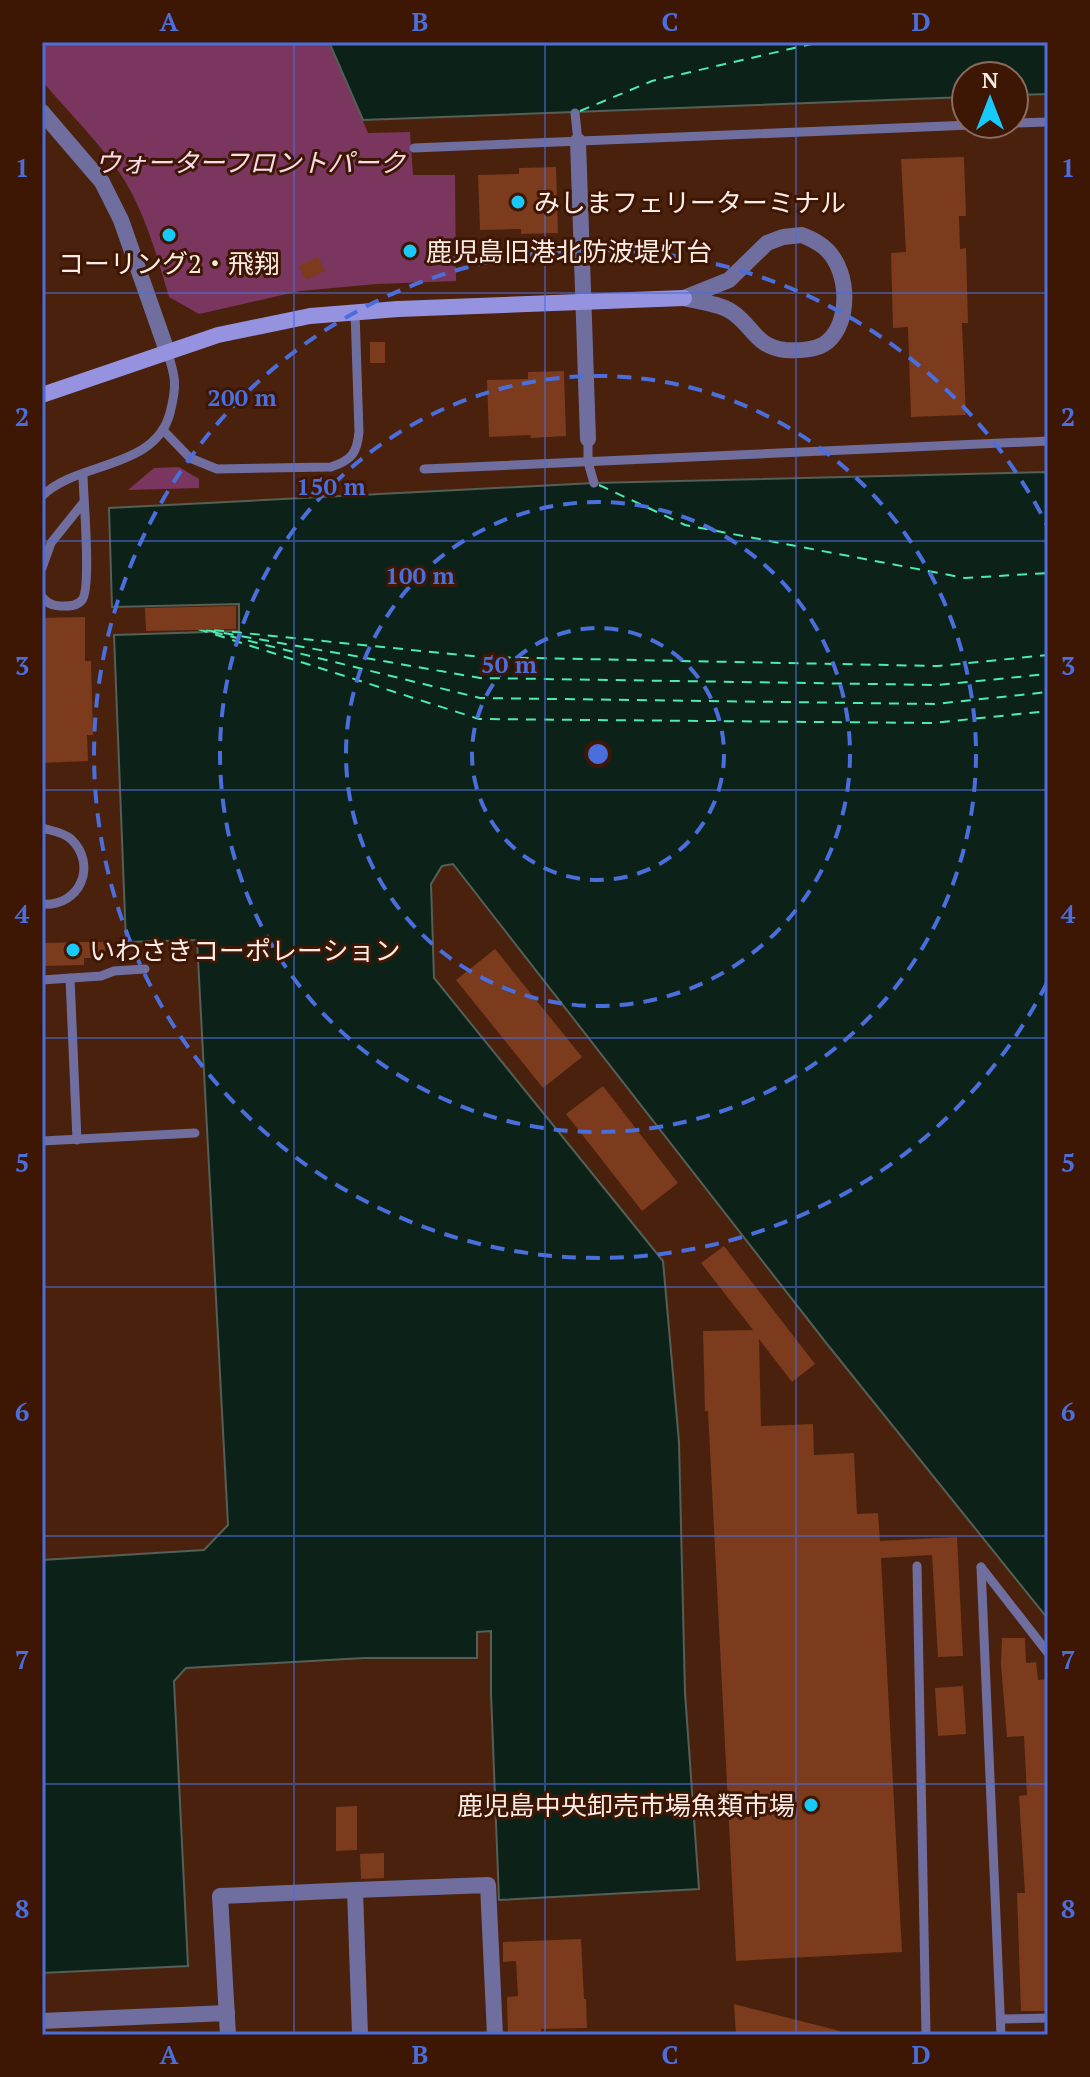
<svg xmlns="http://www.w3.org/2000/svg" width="1090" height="2077" font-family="'PT Serif','Noto Sans JP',serif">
	<rect width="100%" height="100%" fill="#49210d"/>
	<g fill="#7b3660">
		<path d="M42,42H329L368,133L410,132L413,175H455L456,281L376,284L300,291L199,314L169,297C155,250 142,200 111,161C90,133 65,108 42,81Z"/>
		<polygon points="179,467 199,479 199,488 128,490 154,468"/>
	</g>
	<g fill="#0c2219" stroke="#545f56" stroke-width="2">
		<polygon points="329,42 1048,42 1048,94 1014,95 1014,76 966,76 966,97 363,120"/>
		<polygon points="1048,472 1048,1619 827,1344 453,864 442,866 431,884 434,978 663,1261 679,1442 685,1693 699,1889 499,1900 491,1693 491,1631 477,1632 477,1658 364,1658 186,1668 174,1681 188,1966 42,1973 42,1560 204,1550 228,1525 197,940 126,942 114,635 239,631 239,604 112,607 109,508 594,483"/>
	</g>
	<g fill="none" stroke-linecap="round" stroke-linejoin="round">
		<g stroke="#4bebb1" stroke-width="2" stroke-dasharray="10 8" stroke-linecap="butt">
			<polyline points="580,111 652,81 820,42"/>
			<polyline points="599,485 685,525 965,578 1048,573"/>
			<polyline points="198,629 479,719 933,723 1048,711"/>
			<polyline points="206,630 480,678 937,685 1048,674"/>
			<polyline points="214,630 481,657 938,666 1048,655"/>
			<polyline points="213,632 480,698 935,704 1048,692"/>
		</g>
	</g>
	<g fill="#7b3b1c">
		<polygon points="964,157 966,216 959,216 960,249 966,248 968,323 962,323 966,415 911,417 908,327 893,328 891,253 906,252 901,159"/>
		<polygon points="556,167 558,233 521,234 521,229 480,230 478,175 519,174 519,168"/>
		<polygon points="318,257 325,271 306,280 299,266"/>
		<rect x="370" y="342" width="15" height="21"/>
		<polygon points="564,371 566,436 531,438 530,435 489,437 487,380 528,379 528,372"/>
		<polygon points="236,606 236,629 146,631 145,608"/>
		<polygon points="85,617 85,661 91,661 93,735 87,735 88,761 42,763 42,618"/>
		<polygon points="84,942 105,942 105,958 84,958 84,965 42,966 42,943"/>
		<polygon points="495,949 582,1057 543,1088 456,980"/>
		<polygon points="603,1086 678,1183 642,1211 566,1114"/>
		<polygon points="724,1246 815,1364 792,1382 759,1339 761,1426 813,1424 814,1455 854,1453 857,1514 878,1513 880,1541 957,1537 963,1656 938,1657 932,1555 881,1558 902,1952 736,1961 708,1411 705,1411 703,1331 753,1330 701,1263"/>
		<polygon points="1002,1638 1025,1638 1026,1663 1036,1662 1038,1680 1048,1679 1048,2011 1021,2011 1017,1893 1025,1893 1019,1796 1027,1795 1024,1736 1007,1737 1001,1665"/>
		<polygon points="963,1686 966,1734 938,1736 935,1688"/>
		<polygon points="357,1806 357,1850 336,1851 336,1807"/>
		<polygon points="384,1853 384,1878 361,1879 360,1854"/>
		<polygon points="581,1939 584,1999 586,1999 587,2028 541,2029 541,2035 508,2035 507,1997 518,1996 516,1961 503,1962 503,1942"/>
		<polygon points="734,2004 840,2031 840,2035 736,2035"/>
	</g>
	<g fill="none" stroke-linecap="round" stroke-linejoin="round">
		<g stroke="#6f6e9f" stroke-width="9">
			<polyline points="575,113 578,141"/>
			<polyline points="1014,123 1048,122"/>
			<polyline points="414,148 995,124"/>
			<path d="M163,430L190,458L217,469L331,467C352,460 357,453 359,432L355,312"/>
			<polyline points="588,439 588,462 594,483"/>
			<polyline points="424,469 1048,441"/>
			<path d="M42,496C77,461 155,470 170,413C177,385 176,378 167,351"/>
			<polyline points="42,568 51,543 83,503"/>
			<path d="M42,597C49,605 54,606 64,606C70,606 77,606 82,600C92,588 83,495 83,474"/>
			<path d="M42,828C52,831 63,832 71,839C98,865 80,907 42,904"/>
			<polyline points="70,978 77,1140"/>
			<polyline points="42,980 101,976 114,971 145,969"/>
			<polyline points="42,1141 195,1133"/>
			<polyline points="917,1566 926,2035"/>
			<polyline points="981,1567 1001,2035"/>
			<polyline points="981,1567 1048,1653"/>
			<polyline points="1001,2019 1048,2018"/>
		</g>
		<g stroke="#6f6e9f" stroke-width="16">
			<polyline points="42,112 102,182 121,220 167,351"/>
			<polyline points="578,141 588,439"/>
			<path d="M802,235C811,239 821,243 828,251C849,273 851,322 827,342C818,350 798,351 785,350C756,347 753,326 732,312C719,303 699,302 684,298L729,280L767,243L783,237Z"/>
			<polyline points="355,1890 488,1885 495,2035"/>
			<polyline points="42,2021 227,2013"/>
			<polyline points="228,2035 220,1896 355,1890 360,2035"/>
		</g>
		<polyline stroke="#9592df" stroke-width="16" points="42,395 218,335 310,316 398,309 684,298"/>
	</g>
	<path fill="none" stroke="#4a6edb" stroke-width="2" stroke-opacity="0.55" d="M294,42V2035M545,42V2035M796,42V2035M42,293H1048M42,541H1048M42,790H1048M42,1038H1048M42,1287H1048M42,1536H1048M42,1784H1048"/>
	<g fill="none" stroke="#4a6edb" stroke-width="4" stroke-dasharray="14 10">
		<circle cx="598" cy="754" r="126"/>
		<circle cx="598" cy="754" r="252"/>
		<circle cx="598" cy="754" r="378"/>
		<path d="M1047 983A504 504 0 1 1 1047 525"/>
	</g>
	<g fill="#18cafc" stroke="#3e1704" stroke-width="3">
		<circle cx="518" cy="202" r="8"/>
		<circle cx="169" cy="235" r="8"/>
		<circle cx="410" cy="251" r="8"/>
		<circle cx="73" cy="950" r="8"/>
		<circle cx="811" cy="1805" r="8"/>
	</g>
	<g text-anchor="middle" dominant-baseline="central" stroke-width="6" stroke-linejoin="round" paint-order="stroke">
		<g font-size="26" font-style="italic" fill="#f8daea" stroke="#3e1704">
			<text x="250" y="162">ウォーターフロントパーク</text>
		</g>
		<g font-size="26" fill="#fcece5" stroke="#3e1704" text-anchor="start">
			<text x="534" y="202">みしまフェリーターミナル</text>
			<text x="426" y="251">鹿児島旧港北防波堤灯台</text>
			<text x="169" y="263" text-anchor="middle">コーリング2・飛翔</text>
			<text x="89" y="950">いわさきコーポレーション</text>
			<text x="795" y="1805" text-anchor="end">鹿児島中央卸売市場魚類市場</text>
		</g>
	</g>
	<circle cx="598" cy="754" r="12" fill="#4a6edb" stroke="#3e1704" stroke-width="4"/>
	<g font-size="24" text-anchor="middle" font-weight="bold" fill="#4a6edb" stroke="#3e1704" stroke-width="6" stroke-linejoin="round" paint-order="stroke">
		<text x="242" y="406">200 m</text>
		<text x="331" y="495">150 m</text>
		<text x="420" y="584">100 m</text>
		<text x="509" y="673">50 m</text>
	</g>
	<rect width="1090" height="2077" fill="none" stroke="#3e1704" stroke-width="88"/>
	<g transform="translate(990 100)"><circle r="38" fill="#3e1704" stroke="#8a6c5e" stroke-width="2"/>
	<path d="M0-6L14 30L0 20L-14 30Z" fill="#18cafc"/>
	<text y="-12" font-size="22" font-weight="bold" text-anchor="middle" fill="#fcece5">N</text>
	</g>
	<rect x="44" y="44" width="1002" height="1989" fill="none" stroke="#4a6edb" stroke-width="3"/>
	<g font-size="26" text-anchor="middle" font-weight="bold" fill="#4a6edb">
		<text x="169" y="31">A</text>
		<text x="420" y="31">B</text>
		<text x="670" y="31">C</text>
		<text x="921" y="31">D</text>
		<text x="22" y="177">1</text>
		<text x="1068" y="177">1</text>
		<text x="22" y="426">2</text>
		<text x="1068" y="426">2</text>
		<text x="22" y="675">3</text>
		<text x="1068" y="675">3</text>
		<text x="22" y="923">4</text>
		<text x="1068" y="923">4</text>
		<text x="22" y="1172">5</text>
		<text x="1068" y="1172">5</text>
		<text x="22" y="1421">6</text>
		<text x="1068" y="1421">6</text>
		<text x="22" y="1669">7</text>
		<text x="1068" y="1669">7</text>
		<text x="22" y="1918">8</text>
		<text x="1068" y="1918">8</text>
		<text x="169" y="2064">A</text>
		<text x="420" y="2064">B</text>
		<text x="670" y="2064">C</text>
		<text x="921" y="2064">D</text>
	</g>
</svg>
